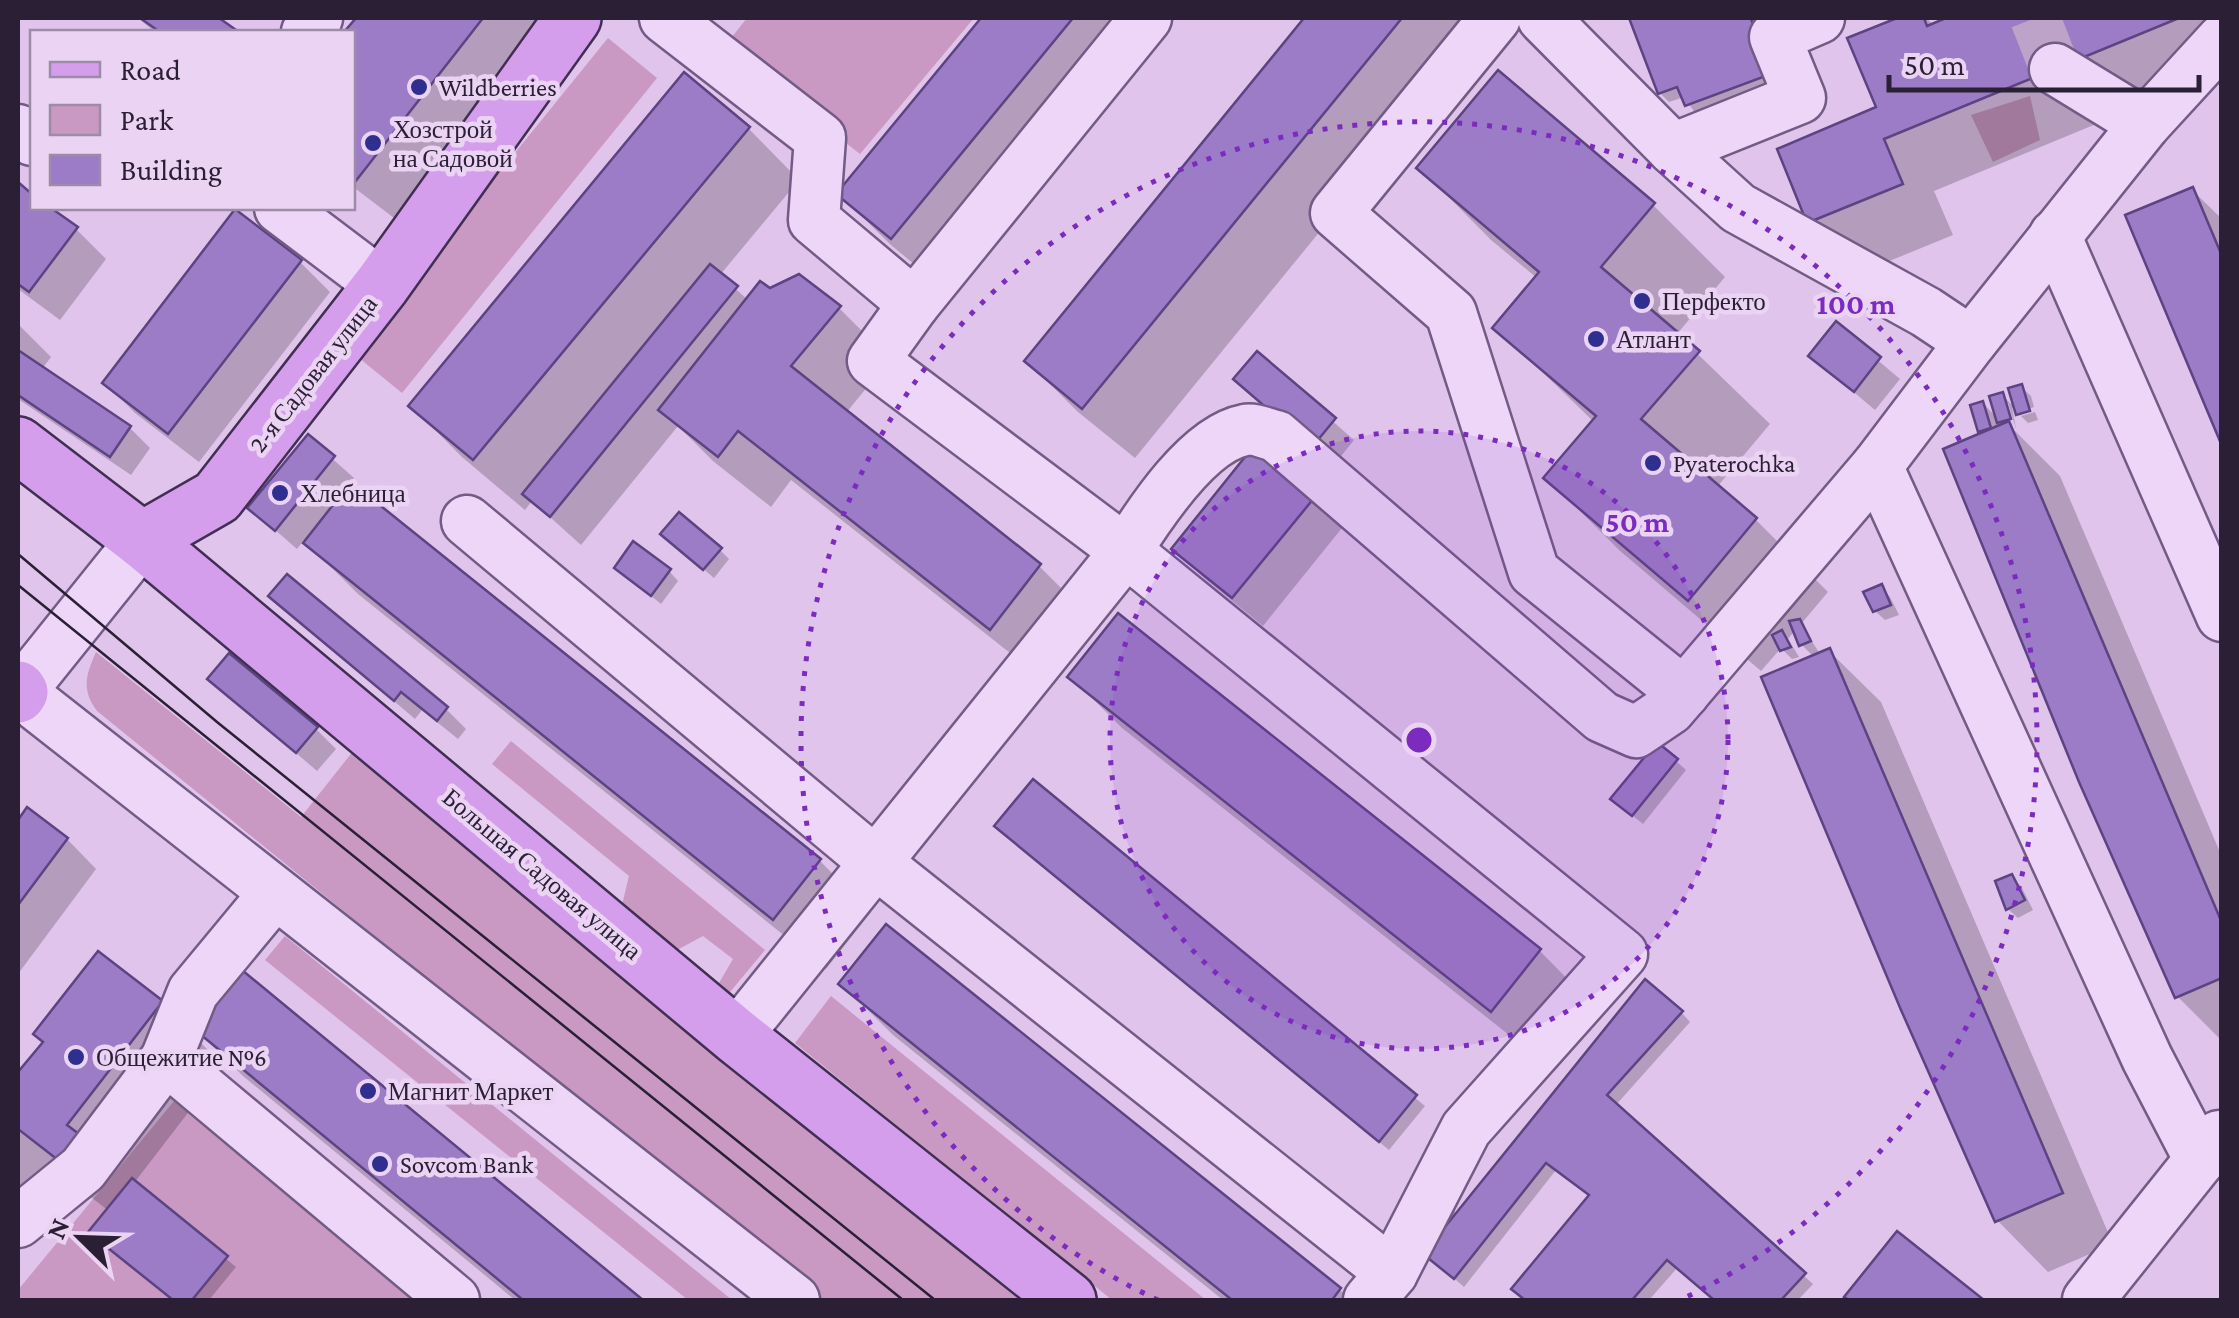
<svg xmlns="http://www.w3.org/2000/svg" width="2239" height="1318" font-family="'Crimson Pro',serif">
	<rect width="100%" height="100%" fill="#e0c4eb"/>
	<g fill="#c998c3">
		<polygon points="747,18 974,18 860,154 724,47"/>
		<polygon points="608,38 657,78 402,393 353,353"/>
		<polygon points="2030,96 2040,140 1993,162 1971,115"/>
		<path d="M96,652L301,817L354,750L1035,1300H823L97,711C81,689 86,675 96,652Z"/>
		<polygon points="511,741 765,950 730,992 719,983 733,959 703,936 677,950 622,905 629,876 492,764"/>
		<polygon points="285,936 732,1300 688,1300 265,960"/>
		<polygon points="831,996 1206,1300 1112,1300 795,1043"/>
		<polygon points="174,1101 417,1300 18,1300 18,1290"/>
	</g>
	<g fill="#0003" fill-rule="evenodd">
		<polygon points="138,18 215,18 235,32 155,32"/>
		<polygon points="359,18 550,18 394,218 352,186 352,32 348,32"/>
		<polygon points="984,18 1166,18 944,289 891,245 839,194"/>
		<polygon points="1307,18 1494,18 1135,458 1078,412 1027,361"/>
		<polygon points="1632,18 1789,18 1779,84 1696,114 1684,97 1669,102 1660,93"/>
		<polygon points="1904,18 1926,18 1934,25 1953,18 2222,18 2222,72 1934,191 1953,235 1860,273 1809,222 1880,108 1851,39"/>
		<polygon points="748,128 799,180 720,275 748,300 770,291 839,308 890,359 846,413 1039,566 1091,618 1043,679 791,480 771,507 713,461 678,426 581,545 532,501 525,510 462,457 411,406"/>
		<polygon points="1419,167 1653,205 1725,277 1677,334 1770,424 1717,487 1756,520 1828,592 1801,624 1820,654 1829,651 1881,702 2113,1244 2048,1272 1997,1220 1814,657 1801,644 1795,630 1788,639 1799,657 1792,659 1781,648 1761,671 1619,550 1547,478 1594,422 1496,327 1537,278 1491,240"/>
		<polygon points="18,186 32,197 32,208 47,208 76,229 106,259 60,320 18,289"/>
		<polygon points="2192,190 2222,219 2222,443"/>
		<polygon points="236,213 300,262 330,292 199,462 135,413 105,383"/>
		<polygon points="18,324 51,357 42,369 130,428 150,448 131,475 18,399"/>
		<polygon points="1836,325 1900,379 1875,410 1811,356"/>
		<polygon points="1257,355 1354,440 1334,465"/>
		<polygon points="2021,387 2031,396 2034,407 2021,411 2021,416 2012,407 2016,429 2008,403 2003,403 2012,432 2015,431 2060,476 2222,857 2222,1041 2177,996 1984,434 1980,430 1983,403 1998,419 2002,395 2018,411"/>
		<polygon points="2035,412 2038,420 2028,423 2021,416"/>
		<polygon points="308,437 354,478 349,484 820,861 871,912 826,969 358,594 304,540 297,549 250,508"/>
		<polygon points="1257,446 1346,523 1263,626 1204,578 1174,549"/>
		<polygon points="673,543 720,550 729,559 714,578"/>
		<polygon points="617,568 669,571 678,581 661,604"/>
		<polygon points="1881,587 1890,597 1899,615 1885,620 1875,611"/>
		<polygon points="271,596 446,709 466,729 458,739 422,710 415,719"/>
		<polygon points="1071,677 1539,950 1590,1002 1543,1062 1122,728"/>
		<polygon points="210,679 316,729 336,749 317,771"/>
		<polygon points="1676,761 1686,770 1643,824 1623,808"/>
		<polygon points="1033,783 1425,1106 1389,1150 1007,835"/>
		<polygon points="28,811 67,839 96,869 18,974 18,824"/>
		<polygon points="2011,877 2021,886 2033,910 2018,918 2008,909 1998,882"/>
		<polygon points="887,927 1340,1290 1350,1300 1223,1300 893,1035 842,984"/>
		<path d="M99,955L161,1003L224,1066L134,1183L236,1267L209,1300H174L101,1241L109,1211L54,1169L18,1231V1075L46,1043ZM77,1131L81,1135L52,1171L48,1168Z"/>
		<polygon points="237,970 639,1300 515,1300 243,1076 192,1025"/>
		<polygon points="1681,1012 1690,1022 1615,1106 1813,1284 1798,1300 1716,1300 1678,1267 1649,1300 1527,1300 1524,1298 1591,1196 1556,1170 1464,1287 1427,1254 1452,1208 1458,1215"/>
		<polygon points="1897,1234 1980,1300 1851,1300 1847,1296"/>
	</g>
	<g fill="#9c7cc7" stroke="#5c4382" stroke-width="2.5">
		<polygon points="140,18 219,18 239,32 160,32"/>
		<polygon points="356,18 483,18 355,182 352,32 344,32"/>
		<polygon points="981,18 1073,18 891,239 836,194"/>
		<polygon points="1304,18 1402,18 1082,409 1024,361"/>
		<polygon points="1629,18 1755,18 1751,19 1771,74 1685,106 1677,87 1658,94"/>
		<polygon points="1897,18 1924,18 1927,26 1946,18 2179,18 1884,139 1903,184 1807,223 1777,149 1876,107 1847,38"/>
		<polygon points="1498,70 1655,203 1601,267 1700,351 1641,419 1757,518 1688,601 1543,478 1596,416 1492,328 1539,272 1416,168"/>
		<polygon points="684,72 750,127 473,460 408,406"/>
		<polygon points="18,182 32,194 32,208 51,208 78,227 29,292 18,284"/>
		<polygon points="2193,187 2222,256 2222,446 2125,215"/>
		<polygon points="235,209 302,260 168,434 102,383"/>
		<polygon points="710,264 738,286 550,517 522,494"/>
		<polygon points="799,274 841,306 791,366 1041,564 990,630 738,431 718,457 658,410 760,281 770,288"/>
		<polygon points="1836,321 1881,357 1854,392 1808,356"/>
		<polygon points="18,350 131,426 110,457 18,395"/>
		<polygon points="1257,351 1336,418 1312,447 1233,379"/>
		<polygon points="2022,384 2030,411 2016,415 2008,388"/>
		<polygon points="2003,392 2011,419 1997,423 1989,396"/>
		<polygon points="1983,401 1991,428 1978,432 1970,405"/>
		<polygon points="2009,421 2222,923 2222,978 2175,998 2079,782 1943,449"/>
		<polygon points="308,434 335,456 275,531 247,508"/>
		<polygon points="1257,442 1319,492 1232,598 1171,549"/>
		<polygon points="351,482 821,859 773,920 303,543"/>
		<polygon points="679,512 722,548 703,570 660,534"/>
		<polygon points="633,541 671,569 651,596 614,568"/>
		<polygon points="287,574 448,707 437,721 401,692 394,701 268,596"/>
		<polygon points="1882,584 1891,605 1873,612 1863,592"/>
		<polygon points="1118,613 1541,949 1491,1012 1067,677"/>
		<polygon points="1800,619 1811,641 1799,646 1789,621"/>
		<polygon points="1782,630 1791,647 1780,651 1772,635"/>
		<polygon points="1830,648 2063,1193 1995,1222 1901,1010 1761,677"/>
		<polygon points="229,653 318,727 296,753 207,679"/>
		<polygon points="1657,742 1678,759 1632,816 1610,799"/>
		<polygon points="1033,779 1417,1095 1379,1142 994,826"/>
		<polygon points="27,807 68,838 18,905 18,820"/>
		<polygon points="2012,874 2025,900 2006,910 1995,881"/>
		<polygon points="886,924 1341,1288 1332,1300 1232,1300 838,984"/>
		<polygon points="98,951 163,1001 67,1125 79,1134 58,1160 18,1129 18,1072 43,1042 33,1034"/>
		<polygon points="237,966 643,1300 523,1300 189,1025"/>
		<polygon points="1645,979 1683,1011 1607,1095 1806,1273 1781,1300 1714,1300 1667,1260 1632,1300 1525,1300 1511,1289 1589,1195 1546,1163 1454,1279 1423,1254"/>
		<polygon points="132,1178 228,1256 192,1300 173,1300 88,1232"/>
		<polygon points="1897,1231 1984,1300 1849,1300 1844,1297"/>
	</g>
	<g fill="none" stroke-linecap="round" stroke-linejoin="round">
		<polyline stroke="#bca3c7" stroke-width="50" stroke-dasharray="50 25" stroke-linecap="butt" points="2035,18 2055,69"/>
		<defs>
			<g id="minor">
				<polyline points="665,18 820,138 814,220 914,304 1146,18"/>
				<polyline points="1495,18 1336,213 1451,313 1534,572 1684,693"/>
				<polyline points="1543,18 1673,149 1738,208 1926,312 1971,342"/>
				<polyline points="307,32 317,18"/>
				<polyline points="2055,69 2145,124"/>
				<polyline points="18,130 32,140"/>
				<polyline points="1673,149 1800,98 1775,37 1819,18"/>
				<polyline points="280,208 382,285"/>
				<polyline points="2055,235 2222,616"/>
				<path d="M914,304L873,361L1126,551C1150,513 1198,439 1245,430C1254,428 1267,434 1276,436L1602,717L1636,732L1670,709L1877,466L1971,342L2145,124L2222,40"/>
				<polyline points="1877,466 2147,1058 2200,1160"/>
				<polyline points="467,521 875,862 1392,1273"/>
				<polyline points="142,540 20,692 794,1300"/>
				<polyline points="275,893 193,992 166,1059 454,1300"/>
				<polyline points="736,1036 1126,551 1622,954 1466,1129 1392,1273 1369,1300"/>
				<polyline points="18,1222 83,1169 166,1059"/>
				<polyline points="2088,1300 2219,1136"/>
			</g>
			<g id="major">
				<polyline points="18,445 142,540 736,1036 1068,1300"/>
				<polyline points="142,540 217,497 382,285 573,18"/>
				<polyline points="18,689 20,692 18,695"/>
			</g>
		</defs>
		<use href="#minor" stroke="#725b85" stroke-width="55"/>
		<use href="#major" stroke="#402f53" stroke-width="60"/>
		<use href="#minor" stroke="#edd6f7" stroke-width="50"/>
		<use href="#major" stroke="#d49eec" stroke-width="55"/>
		<g stroke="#2a1f35" stroke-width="2.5">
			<polyline points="18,554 217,722 935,1300"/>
			<polyline points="18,585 903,1300"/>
		</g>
	</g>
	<circle cx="1419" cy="740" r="309" fill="#7b2cbf" fill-opacity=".12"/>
	<g fill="none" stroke="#7b2cbf" stroke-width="5" stroke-dasharray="5 10">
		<circle cx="1419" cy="740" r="309"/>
		<path d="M1158 1300A618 618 0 1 1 1680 1300"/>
	</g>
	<g fill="#2f2f90" stroke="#ead3f3" stroke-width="4">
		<circle cx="419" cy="87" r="10"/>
		<circle cx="373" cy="143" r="10"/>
		<circle cx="1642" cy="301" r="10"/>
		<circle cx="1596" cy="339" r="10"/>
		<circle cx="1653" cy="463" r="10"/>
		<circle cx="280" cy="493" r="10"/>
		<circle cx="76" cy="1057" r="10"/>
		<circle cx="368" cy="1091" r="10"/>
		<circle cx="380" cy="1164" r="10"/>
	</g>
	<g text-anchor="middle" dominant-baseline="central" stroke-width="9" stroke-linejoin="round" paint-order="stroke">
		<g font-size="25" fill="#2a1f35" stroke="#ead3f3" text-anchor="start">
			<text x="439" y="87">Wildberries</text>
			<text x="393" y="129">Хозстрой<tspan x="393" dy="29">на Садовой</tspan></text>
			<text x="1662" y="301">Перфекто</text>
			<text x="1616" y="339">Атлант</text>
			<text x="1673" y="463">Pyaterochka</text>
			<text x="300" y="493">Хлебница</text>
			<text x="96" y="1057">Общежитие №6</text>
			<text x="388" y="1091">Магнит Маркет</text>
			<text x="400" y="1164">Sovcom Bank</text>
		</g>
		<g font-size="25" fill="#2a1f35" stroke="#ead3f3">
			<text transform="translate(313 374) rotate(-52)">2-я Садовая улица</text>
			<text transform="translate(542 874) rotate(40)">Большая Садовая улица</text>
		</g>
	</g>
	<circle cx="1419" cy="740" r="15" fill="#7b2cbf" stroke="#ead3f3" stroke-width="5"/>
	<g font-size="30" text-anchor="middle" font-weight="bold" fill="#7b2cbf" stroke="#ead3f3" stroke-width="9" stroke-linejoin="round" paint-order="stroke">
		<text x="1856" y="314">100 m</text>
		<text x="1637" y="532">50 m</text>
	</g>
	<rect width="2239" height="1318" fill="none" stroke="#2a1f35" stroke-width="40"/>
	<rect x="30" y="30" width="325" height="180" fill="#ead3f3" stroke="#9d8ba7" stroke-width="2.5"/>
	<rect x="50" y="62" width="50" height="15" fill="#d49eec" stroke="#9d8ba7" stroke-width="2.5"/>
	<text x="120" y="80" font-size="30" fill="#2a1f35">Road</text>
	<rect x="50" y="105" width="50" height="30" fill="#c998c3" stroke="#9d8ba7" stroke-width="2.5"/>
	<text x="120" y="130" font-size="30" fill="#2a1f35">Park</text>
	<rect x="50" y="155" width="50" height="30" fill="#9c7cc7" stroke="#9d8ba7" stroke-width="2.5"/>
	<text x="120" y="180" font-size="30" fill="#2a1f35">Building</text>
	<g transform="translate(80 1238) rotate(293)" stroke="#ead3f3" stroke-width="8" paint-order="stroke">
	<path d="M0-8L18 38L0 25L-18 38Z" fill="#2a1f35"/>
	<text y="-15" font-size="28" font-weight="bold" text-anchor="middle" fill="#2a1f35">N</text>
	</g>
	<path d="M1889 75v15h310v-15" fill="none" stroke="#2a1f35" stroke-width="5"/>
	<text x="1904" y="75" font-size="30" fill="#2a1f35" stroke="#ead3f3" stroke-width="8" paint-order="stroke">50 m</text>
</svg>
